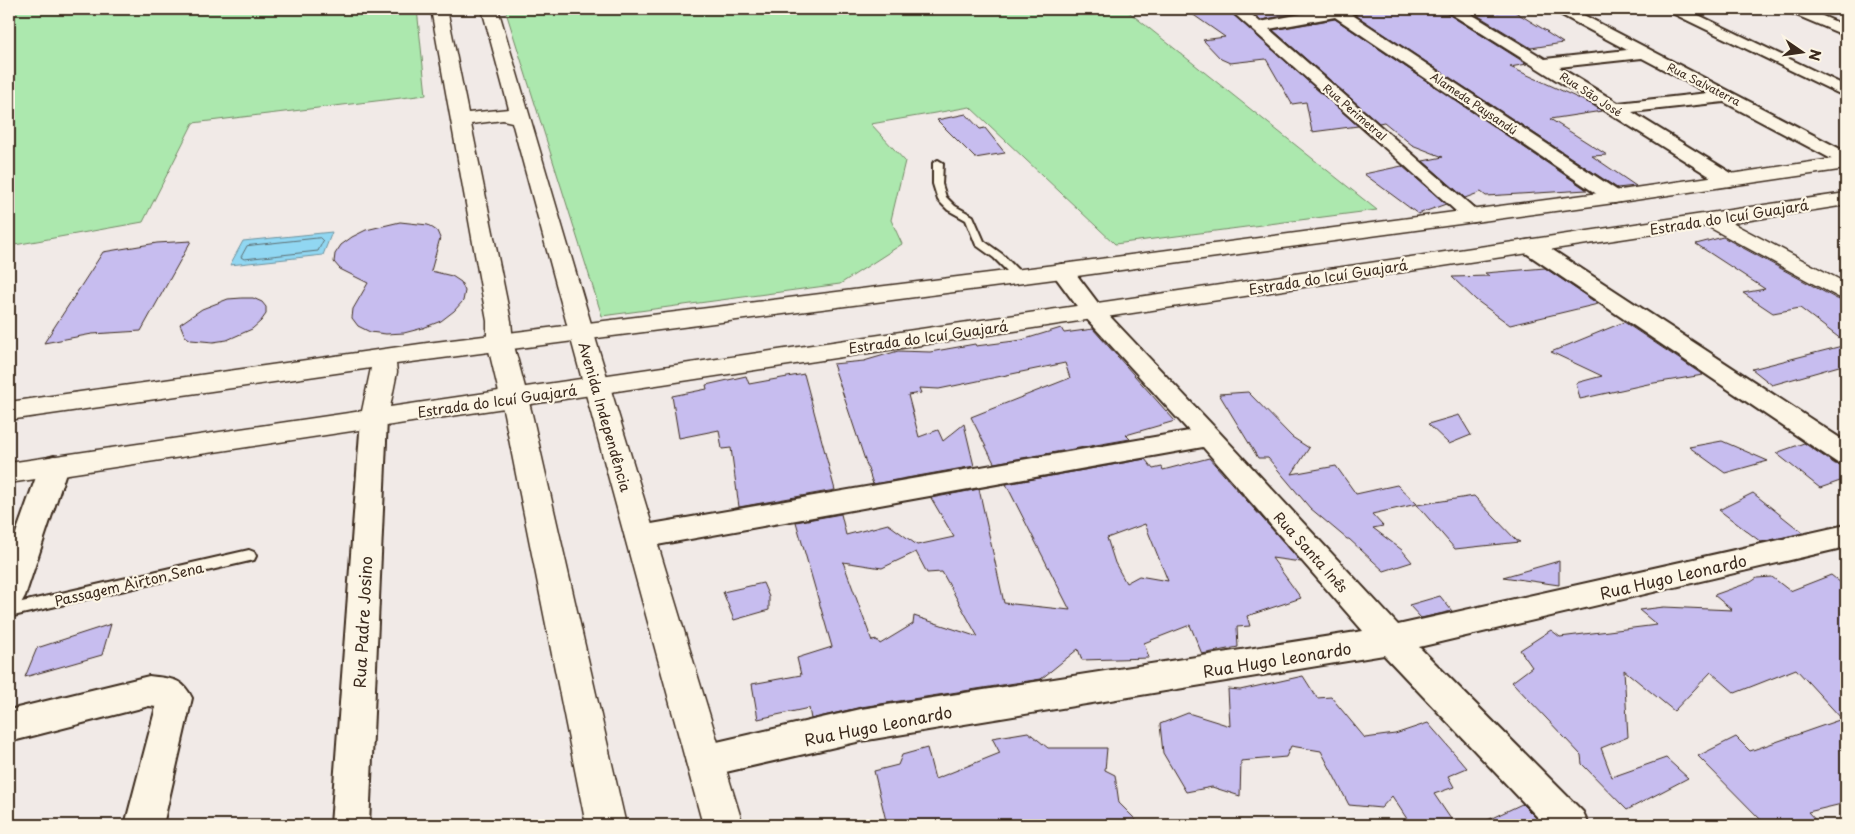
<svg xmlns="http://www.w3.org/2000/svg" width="1855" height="834" font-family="'Playpen Sans',sans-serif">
	<rect width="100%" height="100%" fill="#f1eae7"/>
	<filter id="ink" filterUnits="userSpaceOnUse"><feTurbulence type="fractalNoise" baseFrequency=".02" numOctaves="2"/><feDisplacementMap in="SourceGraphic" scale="10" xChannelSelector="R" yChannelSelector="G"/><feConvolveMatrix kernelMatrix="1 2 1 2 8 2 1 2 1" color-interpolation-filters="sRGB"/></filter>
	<g filter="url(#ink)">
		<g fill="#ace8ae" stroke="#748966">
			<polygon points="9,9 417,9 426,95 193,123 143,222 9,246"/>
			<polygon points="505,9 1125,9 1377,210 1115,244 970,107 871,124 905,161 891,220 902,244 840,284 602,316"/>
		</g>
		<polygon fill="#91d7f2" stroke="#6f929d" points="332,232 323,255 230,265 243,241"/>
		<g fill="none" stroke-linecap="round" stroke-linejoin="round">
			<polygon stroke="#5d6f73" stroke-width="1" points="320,238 323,241 318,251 244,259 241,257 247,246"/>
		</g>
		<g fill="#c7bdef" stroke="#3b2a1e" fill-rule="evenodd">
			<polygon points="1185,9 1227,9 1358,126 1312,132 1306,102 1292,104 1266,59 1230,63 1221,59 1203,40 1225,37"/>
			<polygon points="1248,9 1318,9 1261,20"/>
			<polygon points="1361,9 1440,9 1527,64 1510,67 1591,104 1602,111 1550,119 1607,155 1592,156 1636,186 1617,188 1355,15"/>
			<polygon points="1512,10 1548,32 1546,32 1563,43 1531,48 1477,15"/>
			<polygon points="1335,19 1587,190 1486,196 1481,192 1465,198 1423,161 1443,157 1412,145 1384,122 1379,123 1273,30"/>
			<polygon points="966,114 980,129 985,128 1005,153 975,158 937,120"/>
			<polygon points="1402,166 1446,204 1418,214 1364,174"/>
			<polygon points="400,222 428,225 437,231 440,238 431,271 452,276 461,282 465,291 463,301 454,311 441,321 423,328 404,333 386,334 370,332 358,326 352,318 353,309 368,283 340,269 334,262 335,254 341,245 352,237 366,230"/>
			<polygon points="1723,237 1837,299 1846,301 1846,343 1800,308 1773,313 1743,293 1765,289 1696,244"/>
			<polygon points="191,241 141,331 92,334 44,343 103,252 157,243"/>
			<polygon points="1545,268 1598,304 1510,325 1476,300 1452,277 1489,276 1485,273"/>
			<polygon points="242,298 253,298 262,302 266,307 266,314 261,321 252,329 227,340 213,342 191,340 185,336 180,324 202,309 228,299"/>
			<polygon points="1624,322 1703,375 1648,384 1580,399 1576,383 1602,376 1551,352"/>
			<polygon points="1061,328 1064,333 1093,329 1175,421 1126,435 1130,439 994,463 971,417 1070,378 1065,363 939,389 919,388 921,393 908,395 919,437 938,430 943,441 964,424 974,466 873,484 833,364 864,361 898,351 930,352 975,344 976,346 1022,340"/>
			<polygon points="1846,345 1846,364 1772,385 1752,369"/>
			<polygon points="804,374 835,490 739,507 731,448 722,449 719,430 679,438 672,396 707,389 706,385 746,376 749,384"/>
			<polygon points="1248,392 1292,437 1309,448 1292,474 1336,466 1356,494 1397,485 1417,504 1372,514 1383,526 1373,528 1402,550 1412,562 1384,571 1349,539 1347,539 1310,508 1268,458 1258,458 1219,394"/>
			<polygon points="1459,415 1471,435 1449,444 1428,424"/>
			<polygon points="1722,441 1768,461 1725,473 1689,447"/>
			<polygon points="1804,443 1835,464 1846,466 1846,479 1820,488 1776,453"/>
			<path d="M1209,458L1301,562L1272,558L1301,598L1247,616L1250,626L1237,627L1238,647L1202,654L1190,625L1144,643L1149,658L1082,660L1078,649L1041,679L861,707L811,719L809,708L758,719L752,684L801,675L797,658L832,647L796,522L841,514L846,535L888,524L917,545L954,537L931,498L979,489L1004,603L1070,610L1006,484L1145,459L1153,469L1162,467L1163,470ZM1145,524L1168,581L1139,576L1126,583L1115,563L1107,538ZM916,552L927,573L942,572L978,637L914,616L913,624L880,644L877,640L872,641L843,562L882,568Z"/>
			<polygon points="1753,493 1803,533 1761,542 1719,510"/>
			<polygon points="1474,496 1516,540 1520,542 1455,549 1417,505"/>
			<polygon points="1559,561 1559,585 1503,577"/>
			<polygon points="1831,575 1846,587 1846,803 1808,812 1820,825 1766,825 1698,756 1736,737 1750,751 1842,719 1796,669 1735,693 1711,672 1674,711 1624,670 1628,737 1601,748 1612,777 1666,758 1688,778 1627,810 1582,764 1581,755 1512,682 1532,667 1520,650 1551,630 1560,637 1657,625 1639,610 1664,607 1732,610 1714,595 1751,582 1757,578 1772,577 1790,591"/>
			<polygon points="763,583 769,597 769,610 734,620 723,592"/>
			<polygon points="1440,596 1452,611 1421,618 1409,605"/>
			<polygon points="111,624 102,655 25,677 37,648"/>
			<polygon points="1303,676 1317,698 1331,697 1365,738 1395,734 1428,723 1467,768 1448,776 1454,787 1434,794 1455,825 1411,825 1392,796 1381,808 1349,805 1321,751 1291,746 1286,757 1241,761 1240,796 1212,787 1186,792 1163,753 1160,724 1188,713 1230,726 1228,689 1240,690"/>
			<polygon points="1028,732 1048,748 1107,748 1105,770 1115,775 1119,803 1141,825 887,825 874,771 898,765 902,755 927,748 935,779 1000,753 992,738"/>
			<polygon points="1522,804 1543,825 1477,825"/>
		</g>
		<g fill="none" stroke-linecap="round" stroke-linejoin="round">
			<defs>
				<g id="lane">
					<polygon points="938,160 943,163 942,184 946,197 955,206 973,216 984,241 1002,254 1022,274 1023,276 1022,278 1014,278 994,258 976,245 966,220 948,210 938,200 933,184 933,163"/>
					<polygon points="249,550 254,552 256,556 254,560 9,617 9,605"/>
				</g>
				<g id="street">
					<polygon points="1229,9 1245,9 1260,22 1327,9 1359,9 1357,12 1351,14 1621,193 1624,197 1621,201 1614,203 1607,201 1335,17 1269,29 1483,216 1480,220 1473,222 1466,220"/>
					<path d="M1446,9H1463L1545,59L1627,50L1556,12L1554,9H1572L1846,152V165L1839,163L1724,102L1632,112L1736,176L1739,180L1736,184L1729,186L1722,184L1448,12ZM1642,58L1708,93L1618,103L1559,67Z"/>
					<polygon points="1668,9 1686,9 1846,86 1846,97 1670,12"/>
					<polygon points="1787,9 1806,9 1846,26 1846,36 1789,12"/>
					<polygon points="1531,240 1539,241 1846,442 1846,464 1836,462 1523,251 1520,246 1523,241"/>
					<polygon points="1062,264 1070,266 1101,307 1218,431 1398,625 1846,525 1846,547 1419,647 1583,812 1589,825 1545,825 1384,655 861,741 704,777 691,773 686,761 691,749 704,745 861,709 1363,631 1203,447 640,548 630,545 625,537 630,529 640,526 1189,431 1085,317 1051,271 1054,266"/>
					<polygon points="374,410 383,413 387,419 369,825 331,825 361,419 365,413"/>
					<polygon points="54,456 64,459 68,466 25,596 20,605 9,608 9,553 40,466 44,459"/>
					<path d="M149,676C170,679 182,677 192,698L163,825H125L156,707L149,706L9,742V710Z"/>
				</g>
				<g id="secondary">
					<polygon points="1831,9 1846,9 1846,17 1834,12"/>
					<polygon points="1846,157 1846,169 1614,203 1062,278 396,364 397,372 390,407 1846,193 1846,205 1732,223 1846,283 1846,299 1838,297 1707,226 9,483 9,463 362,411 371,368 9,420 9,402 427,343 1062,264 1614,191"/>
				</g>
				<polygon id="primary" points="431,9 447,9 468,113 509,109 482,9 498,9 597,344 743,825 703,825 512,122 503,120 471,124 511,321 513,342 532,414 626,825 586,825 504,414 487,342 487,321"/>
			</defs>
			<use href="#lane" stroke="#3b2a1e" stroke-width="4"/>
			<use href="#street" stroke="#3b2a1e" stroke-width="4"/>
			<use href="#secondary" stroke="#3b2a1e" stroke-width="3"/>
			<use href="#primary" stroke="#3b2a1e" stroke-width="3"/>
			<use href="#lane" fill="#fcf5e5" fill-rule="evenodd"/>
			<use href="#street" fill="#fcf5e5" fill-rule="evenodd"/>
			<use href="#secondary" fill="#fcf5e5" fill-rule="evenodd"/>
			<use href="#primary" fill="#fcf5e5" fill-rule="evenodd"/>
		</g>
	</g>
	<g text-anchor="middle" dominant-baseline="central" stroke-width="4.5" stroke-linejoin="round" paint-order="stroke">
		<g font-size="11" fill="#3b2a1e" stroke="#fcf5e5">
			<text transform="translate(1704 84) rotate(27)">Rua Salvaterra</text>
			<text transform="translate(1591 94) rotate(33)">Rua São José</text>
			<text transform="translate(1474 103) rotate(34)">Alameda Paysandú</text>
			<text transform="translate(1355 112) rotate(41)">Rua Perimetral</text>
		</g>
		<g font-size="14" fill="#3b2a1e" stroke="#fcf5e5">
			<text transform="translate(1729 217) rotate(-9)">Estrada do Icuí Guajará</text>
			<text transform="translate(1328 277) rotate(-9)">Estrada do Icuí Guajará</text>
			<text transform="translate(928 337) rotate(-8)">Estrada do Icuí Guajará</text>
			<text transform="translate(497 401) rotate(-8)">Estrada do Icuí Guajará</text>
			<text transform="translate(605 417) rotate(74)">Avenida Independência</text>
			<text transform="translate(1311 552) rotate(48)">Rua Santa Inês</text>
			<text transform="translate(129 584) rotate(-13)">Passagem Airton Sena</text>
		</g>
		<g font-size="16" fill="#3b2a1e" stroke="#fcf5e5">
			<text transform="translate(1673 576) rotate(-13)">Rua Hugo Leonardo</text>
			<text transform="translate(362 622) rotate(-87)">Rua Padre Josino</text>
			<text transform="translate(1277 659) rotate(-9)">Rua Hugo Leonardo</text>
			<text transform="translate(878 725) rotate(-11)">Rua Hugo Leonardo</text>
		</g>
	</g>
	<rect width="1855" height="834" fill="none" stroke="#fcf5e5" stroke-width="30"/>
	<rect x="15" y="15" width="1825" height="804" fill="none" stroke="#3b2a1e" stroke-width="2" filter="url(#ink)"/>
	<g transform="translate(1802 52) rotate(103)" stroke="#fcf5e5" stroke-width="4" paint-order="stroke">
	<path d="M0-4L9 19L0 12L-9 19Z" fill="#3b2a1e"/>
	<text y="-8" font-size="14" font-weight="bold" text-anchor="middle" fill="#3b2a1e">N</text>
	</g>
</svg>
